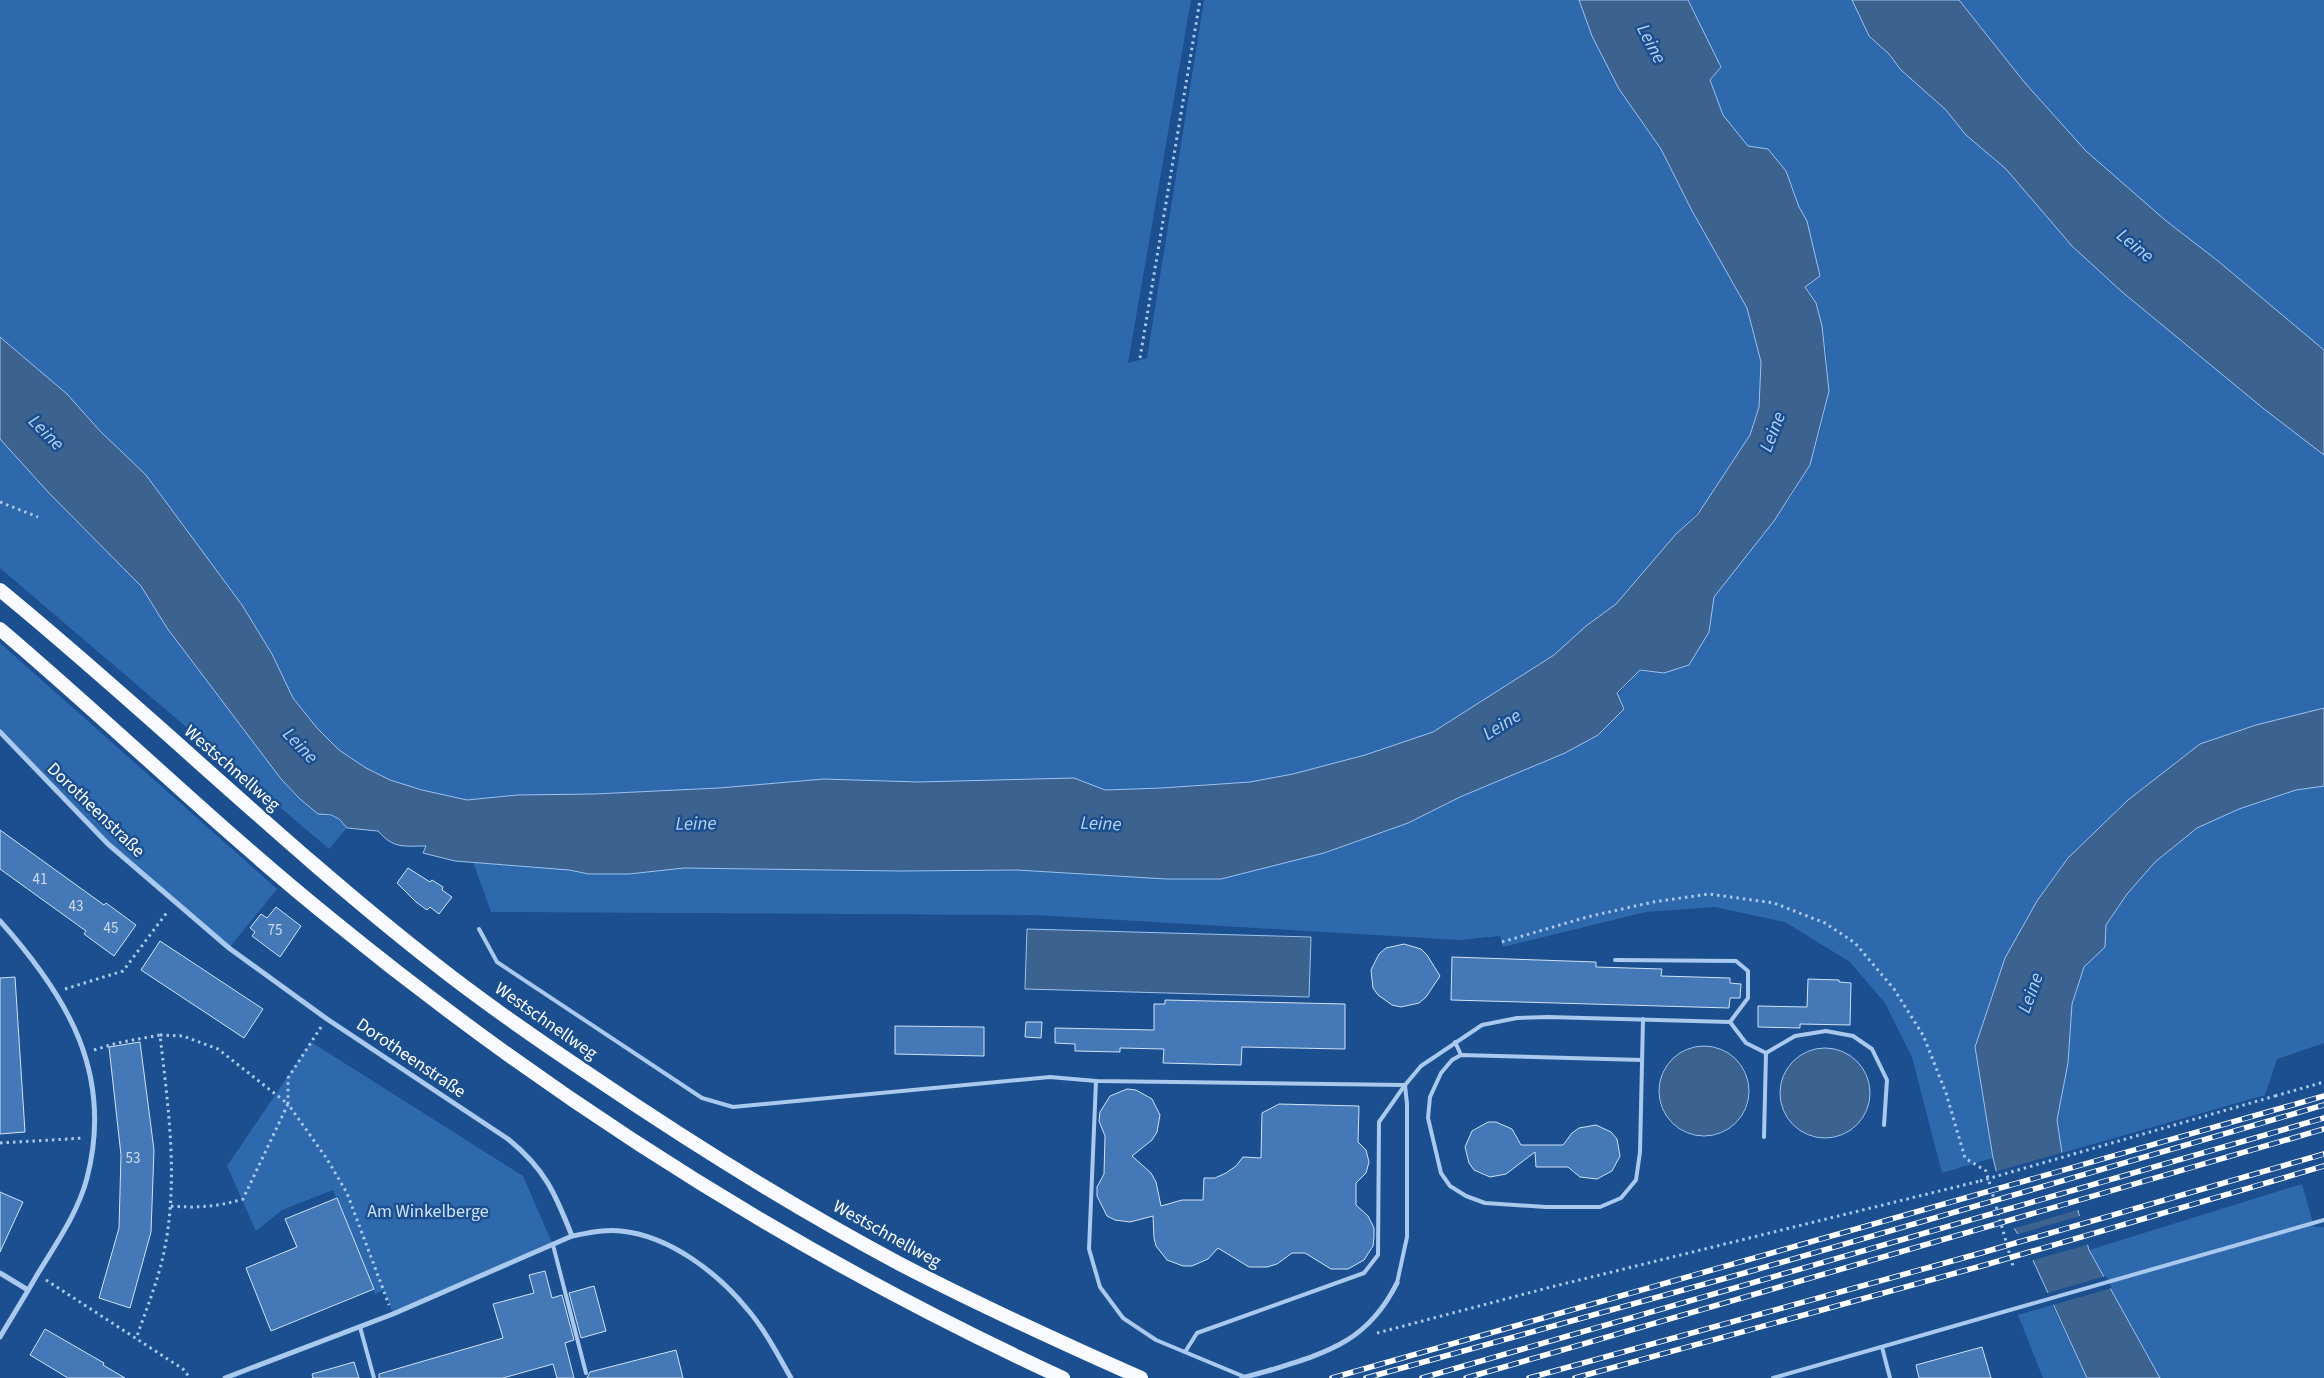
<svg xmlns="http://www.w3.org/2000/svg" width="2324" height="1378" font-family="'Source Sans 3',sans-serif">
	<rect width="100%" height="100%" fill="#1b4f8f"/>
	<g fill="#2e69ad">
		<polygon points="0,0 1191,0 1128,363 1147,358 1204,0 1579,0 1592,36 1619,89 1661,149 1691,209 1747,308 1761,362 1759,407 1750,435 1702,508 1676,534 1616,604 1586,626 1554,655 1433,732 1365,755 1293,774 1250,782 1162,788 1105,790 1074,778 1034,781 887,782 594,794 517,795 467,800 422,790 390,780 366,768 339,750 317,728 293,698 272,654 242,605 146,475 100,431 67,394 0,337"/>
		<polygon points="1688,0 1852,0 1869,36 1889,54 1901,70 1946,110 1966,135 2006,169 2072,246 2121,291 2264,409 2324,455 2324,708 2256,725 2200,744 2128,800 2068,858 2037,901 2005,958 1975,1047 1993,1158 1942,1173 1912,1057 1885,1003 1850,962 1785,922 1715,907 1646,912 1503,947 1500,936 1459,940 1036,915 491,912 473,862 569,870 589,874 629,874 684,868 900,871 1017,870 1166,879 1221,879 1324,853 1408,823 1460,797 1565,753 1640,670 1664,673 1709,632 1714,597 1774,521 1792,495 1810,465 1822,423 1829,391 1826,351 1816,303 1804,287 1820,276 1807,221 1799,207 1786,171 1768,150 1748,146 1723,115 1710,80 1721,67"/>
		<polygon points="1959,0 2324,0 2324,350 2218,261 2165,220 2086,151 2025,83"/>
		<path d="M0,439L48,492L141,586L167,628L281,779C292,791 302,803 316,812C329,820 332,810 347,828L329,849L0,568Z"/>
		<polygon points="0,643 277,889 229,948 108,844 0,732"/>
		<polygon points="2324,786 2324,1043 2277,1059 2265,1095 2062,1153 2057,1120 2068,1063 2072,1004 2084,967 2105,947 2106,925 2127,894 2155,862 2197,828 2239,809 2296,790"/>
		<polygon points="311,1042 523,1176 553,1245 393,1314 384,1290 375,1294 333,1190 282,1210 256,1231 227,1166"/>
		<polygon points="2302,1184 2314,1227 2324,1227 2324,1378 2160,1378 2089,1250"/>
		<polygon points="2052,1305 2087,1378 2043,1378 2018,1315"/>
	</g>
	<g fill="#3c6290" stroke="#9cc4f0">
		<path d="M1579,0H1688L1721,67L1710,80L1723,115L1748,146L1768,149L1786,171L1799,207L1807,221L1820,276L1805,287L1816,303L1822,326L1829,391L1810,465L1774,521L1714,597L1709,632L1689,665L1664,673L1640,670L1617,693L1624,709L1598,735L1565,753L1460,797L1408,823L1324,853L1221,879H1166L1017,870L900,871L684,868L629,874H589L569,870L455,861L423,853L426,846C403,846 394,849 378,831L347,828L339,819L331,815L318,814L300,799L281,779L167,628L141,586L48,492L0,439V337L67,394L100,431L146,475L242,605L272,654L293,698L317,728L339,750L366,768L390,780L422,790L467,800L517,795L594,794L719,788L824,779L918,782L1074,778L1105,790L1162,788L1250,782L1293,774L1365,755L1433,732L1554,655L1586,626L1616,604L1676,534L1698,514L1750,435L1759,407L1761,362L1747,308L1691,209L1661,149L1619,89L1592,36Z"/>
		<polygon points="1852,0 1959,0 2025,83 2086,151 2165,220 2218,261 2324,350 2324,455 2264,409 2121,291 2072,246 2006,169 1966,135 1946,110 1901,70 1889,54 1869,36"/>
		<polygon points="2324,708 2324,786 2296,790 2239,809 2197,828 2155,862 2127,894 2106,925 2105,947 2084,967 2072,1004 2068,1063 2057,1120 2062,1153 2089,1250 2160,1378 2087,1378 2031,1256 2008,1218 1993,1158 1975,1047 2005,958 2037,901 2068,858 2128,800 2200,744 2256,725"/>
		<polygon points="1027,929 1311,937 1309,997 1025,989"/>
		<circle cx="1704" cy="1091" r="45"/>
		<circle cx="1825" cy="1093" r="45"/>
	</g>
	<g fill="#1b4f8f">
		<polygon points="2064,1152 2081,1209 2012,1229 2006,1219 1994,1172"/>
		<polygon points="2083,1215 2090,1244 2030,1261 2015,1235"/>
		<polygon points="2106,1276 2112,1288 2049,1306 2044,1294"/>
	</g>
	<g fill="#4478b7" stroke="#cfe3fa">
		<polygon points="0,830 104,905 106,903 136,925 114,956 84,934 86,931 0,869"/>
		<polygon points="408,868 430,882 432,880 443,887 442,890 452,897 439,914 430,907 427,910 416,902 397,883"/>
		<polygon points="276,907 301,926 280,957 252,936 255,932 250,928 261,914 267,918"/>
		<polygon points="160,941 263,1009 244,1038 141,970"/>
		<polygon points="1404,944 1421,949 1427,955 1440,976 1426,997 1419,1003 1401,1007 1392,1005 1378,995 1373,988 1371,970 1379,954 1386,948"/>
		<polygon points="1452,957 1596,962 1596,967 1662,969 1661,976 1730,978 1730,983 1741,984 1740,998 1730,998 1729,1008 1451,1000"/>
		<polygon points="15,977 25,1132 0,1134 0,978"/>
		<polygon points="1808,979 1839,980 1839,982 1851,983 1850,1025 1800,1024 1800,1028 1758,1027 1758,1006 1807,1007"/>
		<polygon points="1165,1000 1345,1004 1345,1049 1242,1047 1241,1065 1163,1063 1164,1049 1120,1048 1120,1052 1075,1051 1075,1044 1055,1043 1055,1028 1154,1030 1154,1004 1165,1004"/>
		<polygon points="1026,1022 1042,1022 1041,1038 1025,1037"/>
		<polygon points="895,1026 984,1027 984,1056 895,1054"/>
		<polygon points="140,1042 154,1150 151,1232 130,1308 99,1298 119,1228 121,1155 109,1047"/>
		<polygon points="1127,1089 1136,1090 1152,1099 1160,1115 1157,1132 1152,1140 1132,1156 1151,1173 1156,1182 1161,1206 1182,1200 1203,1200 1204,1178 1215,1178 1226,1173 1236,1166 1243,1157 1261,1158 1262,1113 1279,1104 1359,1106 1358,1142 1366,1150 1369,1162 1366,1173 1356,1183 1356,1205 1368,1216 1374,1228 1374,1237 1373,1246 1364,1260 1348,1269 1331,1269 1305,1253 1292,1253 1277,1264 1267,1267 1249,1267 1218,1248 1208,1259 1192,1266 1183,1266 1167,1260 1156,1246 1154,1238 1153,1216 1130,1222 1115,1220 1107,1216 1097,1196 1097,1187 1104,1174 1105,1136 1099,1121 1100,1112 1110,1096"/>
		<polygon points="1488,1122 1496,1122 1512,1129 1521,1145 1563,1145 1572,1133 1579,1128 1596,1125 1611,1132 1617,1139 1620,1156 1612,1171 1597,1179 1580,1177 1568,1167 1536,1167 1535,1152 1506,1174 1490,1177 1474,1170 1469,1163 1465,1147 1472,1131"/>
		<polygon points="0,1192 23,1202 0,1252"/>
		<polygon points="337,1198 374,1289 271,1331 246,1268 297,1247 285,1219"/>
		<polygon points="545,1271 552,1298 562,1295 574,1340 565,1343 574,1378 557,1378 553,1364 503,1378 379,1378 379,1374 503,1338 493,1304 534,1293 529,1275"/>
		<polygon points="594,1286 606,1331 581,1338 569,1293"/>
		<polygon points="45,1329 104,1363 103,1365 125,1378 68,1378 30,1355"/>
		<polygon points="1982,1347 1991,1378 1919,1378 1916,1365"/>
		<polygon points="676,1350 683,1378 587,1378 590,1372"/>
		<polygon points="354,1362 359,1378 313,1378 312,1374"/>
	</g>
	<g fill="none" stroke-linecap="round" stroke-linejoin="round">
		<g stroke="#a9c9ee" stroke-width="3" stroke-dasharray="2.5 4" stroke-linecap="butt">
			<polyline points="1140,358 1200,0"/>
			<polyline points="0,502 38,517"/>
			<polyline points="1502,942 1587,917 1653,902 1709,894 1774,903 1825,923 1855,943 1894,989 1923,1035 1946,1093 1965,1158 1986,1171 2013,1266"/>
			<polyline points="65,989 123,971 168,911"/>
			<polyline points="321,1027 288,1078 288,1104 327,1159 347,1193 389,1305"/>
			<path d="M160,1035L183,1036L218,1049L288,1104L243,1199C218,1207 196,1208 169,1206"/>
			<path d="M94,1050L117,1043L160,1035C168,1106 179,1180 164,1252C158,1281 146,1310 136,1339"/>
			<polyline points="2275,1096 2324,1082"/>
			<polyline points="0,1143 84,1138"/>
			<polyline points="46,1280 183,1369 190,1378"/>
			<polyline points="1377,1333 1551,1287 1980,1181"/>
		</g>
		<g stroke="#a9c9ee" stroke-width="4">
			<polyline points="479,929 497,962 702,1098 733,1107 1050,1077 1096,1081 1405,1085"/>
			<polyline points="1615,960 1736,961 1748,971 1748,998 1730,1022"/>
			<polyline points="1455,1042 1461,1055"/>
			<polyline points="1642,1060 1461,1055 1452,1060 1441,1073 1430,1097 1428,1118 1441,1173 1450,1186 1466,1196 1485,1203 1546,1207 1600,1207 1621,1198 1636,1180 1640,1152 1643,1019"/>
			<polyline points="1096,1081 1089,1249 1100,1287 1123,1318 1156,1340 1245,1377"/>
			<polyline points="1764,1137 1766,1053"/>
			<polyline points="553,1245 586,1373"/>
			<polyline points="1397,1283 1407,1237 1407,1104 1405,1085 1421,1066 1482,1025 1517,1018 1548,1017 1730,1022 1746,1043 1766,1053 1795,1036 1826,1031 1853,1036 1872,1049 1887,1080 1884,1125"/>
			<polyline points="360,1327 374,1378"/>
			<polyline points="1882,1347 1890,1378"/>
			<polyline points="1185,1352 1197,1333 1364,1273 1378,1255 1379,1122 1405,1085"/>
			<polyline points="1773,1378 2324,1220"/>
		</g>
		<g stroke="#a9c9ee" stroke-width="5">
			<path d="M0,732L108,844L229,948L327,1019L508,1139C545,1169 555,1193 572,1236C588,1233 605,1229 621,1231C670,1236 718,1273 748,1310C765,1330 778,1355 791,1378"/>
			<path d="M0,921C67,996 114,1073 87,1178C78,1213 55,1245 37,1275C25,1296 12,1317 0,1337"/>
			<polyline points="0,1273 28,1290"/>
			<path d="M1271,1370C1329,1352 1368,1341 1397,1283"/>
			<polyline points="225,1378 393,1314 572,1236"/>
		</g>
		<g stroke="#f8faff" stroke-width="14">
			<path d="M0,590C148,711 284,846 435,964C487,1005 541,1042 595,1078C694,1145 795,1208 900,1264C979,1305 1060,1342 1141,1378"/>
			<path d="M0,629C112,724 217,827 331,919C555,1102 800,1257 1063,1378"/>
		</g>
		<defs>
			<g id="rail">
				<polyline points="1332,1378 2324,1096"/>
				<polyline points="1366,1378 1748,1272 2324,1105"/>
				<polyline points="1422,1378 2324,1118"/>
				<polyline points="1466,1378 2324,1129"/>
				<polyline points="1529,1378 1981,1253 2324,1154"/>
				<polyline points="1575,1378 1985,1265 2324,1166"/>
			</g>
		</defs>
		<use href="#rail" stroke="#fff" stroke-width="5.5"/>
		<use href="#rail" stroke="#1b4f8f" stroke-width="4" stroke-dasharray="11" stroke-linecap="butt"/>
		<polyline stroke="#a9c9ee" stroke-width="3" stroke-dasharray="2.5 4" stroke-linecap="butt" points="1980,1181 2275,1096"/>
		<polyline stroke="#a9c9ee" stroke-width="5" points="1242,1378 1271,1370"/>
	</g>
	<g text-anchor="middle" dominant-baseline="central" stroke-width="5" stroke-linejoin="round" paint-order="stroke">
		<g font-size="15" fill="#d0dded">
			<text x="40" y="879">41</text>
			<text x="76" y="906">43</text>
			<text x="111" y="928">45</text>
			<text x="275" y="930">75</text>
			<text x="133" y="1158">53</text>
		</g>
		<g font-size="18" fill="#fff" stroke="#1b4f8f">
			<text transform="translate(232 768) rotate(41)">Westschnellweg</text>
			<text transform="translate(96 810) rotate(44)">Dorotheenstraße</text>
			<text transform="translate(546 1021) rotate(35)">Westschnellweg</text>
			<text transform="translate(411 1058) rotate(34)">Dorotheenstraße</text>
			<text transform="translate(887 1234) rotate(29)">Westschnellweg</text>
		</g>
		<g font-size="18" fill="#cfe3fa" stroke="#1b4f8f">
			<text x="428" y="1211">Am Winkelberge</text>
		</g>
		<g font-size="19" font-style="italic" fill="#b5d3f5" stroke="#1b4f8f">
			<text transform="translate(1651 44) rotate(62)">Leine</text>
			<text transform="translate(2135 246) rotate(39)">Leine</text>
			<text transform="translate(1773 432) rotate(-69)">Leine</text>
			<text transform="translate(46 433) rotate(45)">Leine</text>
			<text transform="translate(1502 725) rotate(-32)">Leine</text>
			<text transform="translate(300 746) rotate(46)">Leine</text>
			<text transform="translate(696 824) rotate(-1)">Leine</text>
			<text transform="translate(1101 824) rotate(2)">Leine</text>
			<text transform="translate(2031 993) rotate(-70)">Leine</text>
		</g>
	</g>
</svg>
